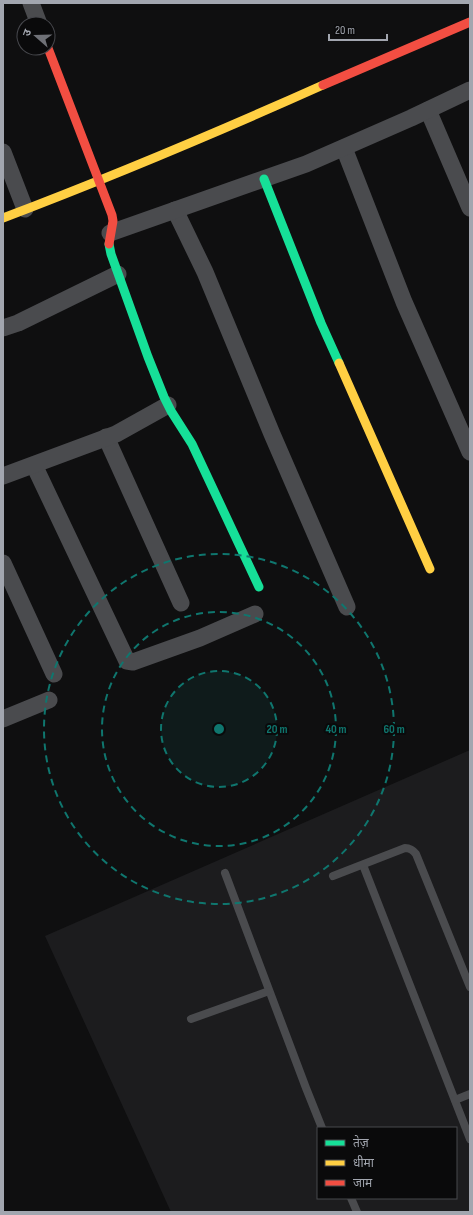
<svg xmlns="http://www.w3.org/2000/svg" width="473" height="1215" font-family="'Sofia Sans Condensed','Noto Sans Devanagari',sans-serif">
	<rect width="100%" height="100%" fill="#0f0f10"/>
	<path fill="#1c1c1e" fill-rule="evenodd" d="M470,750V1212H171L45,936ZM318,1128H456V1198H318Z"/>
	<g fill="none" stroke-linecap="round" stroke-linejoin="round">
		<g stroke="#4a4b4e" stroke-width="8">
			<polyline points="363,865 470,1139"/>
			<polyline points="225,873 306,1088 322,1128"/>
			<path d="M333,876L405,848C410,848 413,850 416,854L470,987"/>
			<polyline points="191,1019 269,991"/>
			<polyline points="455,1100 470,1094"/>
			<polyline points="351,1198 357,1212"/>
		</g>
		<g stroke="#4a4b4e" stroke-width="17">
			<polyline points="31,3 39,24"/>
			<polyline points="428,110 470,208"/>
			<polyline points="344,148 404,302 470,452"/>
			<polyline points="3,152 25,209"/>
			<polyline points="175,210 205,272 272,434 347,607"/>
			<polyline points="110,233 306,164 411,118 470,90"/>
			<polyline points="3,328 18,323 118,274"/>
			<polyline points="106,437 181,603"/>
			<polyline points="34,465 127,661 133,662 200,638 255,614"/>
			<polyline points="3,476 116,434 168,405"/>
			<polyline points="3,563 54,674"/>
			<polyline points="3,719 49,700"/>
		</g>
		<g stroke="#16e098" stroke-width="9">
			<polyline points="264,179 321,323 339,363"/>
			<polyline points="109,244 111,254 148,357 164,397 171,411 192,444 259,587"/>
		</g>
		<g stroke="#ffcf43" stroke-width="9">
			<path d="M3,218C111,177 218,132 323,85"/>
			<polyline points="339,363 430,569"/>
		</g>
		<g stroke="#f24e42" stroke-width="9">
			<polyline points="48,48 112,215 113,221 109,244"/>
			<polyline points="323,85 470,22"/>
		</g>
	</g>
	<circle cx="219" cy="729" r="58" fill="#0f766e" fill-opacity=".12"/>
	<g fill="none" stroke="#0f766e" stroke-width="2" stroke-dasharray="7 5">
		<circle cx="219" cy="729" r="58"/>
		<circle cx="219" cy="729" r="117"/>
		<circle cx="219" cy="729" r="175"/>
	</g>
	<circle cx="219" cy="729" r="6" fill="#0f766e" stroke="#0a0a0b" stroke-width="2"/>
	<g font-size="12" text-anchor="middle" font-weight="bold" fill="#0f766e" stroke="#0a0a0b" stroke-width="4" stroke-linejoin="round" paint-order="stroke">
		<text x="277" y="733">20 m</text>
		<text x="336" y="733">40 m</text>
		<text x="394" y="733">60 m</text>
	</g>
	<rect width="473" height="1215" fill="none" stroke="#a2a6af" stroke-width="8"/>
	<rect x="317" y="1127" width="140" height="72" fill="#0a0a0b" stroke="#47484d"/>
	<rect x="325" y="1140" width="20" height="6" fill="#16e098" stroke="#47484d"/>
	<text x="353" y="1147" font-size="12" fill="#a2a6af">तेज़</text>
	<rect x="325" y="1160" width="20" height="6" fill="#ffcf43" stroke="#47484d"/>
	<text x="353" y="1167" font-size="12" fill="#a2a6af">धीमा</text>
	<rect x="325" y="1180" width="20" height="6" fill="#f24e42" stroke="#47484d"/>
	<text x="353" y="1187" font-size="12" fill="#a2a6af">जाम</text>
	<g transform="translate(36 36) rotate(290)"><circle r="19" fill="#0a0a0b" stroke="#47484d"/>
	<path d="M0-3L7 15L0 10L-7 15Z" fill="#6f7177"/>
	<text y="-6" font-size="11" font-weight="bold" text-anchor="middle" fill="#a2a6af">उ</text>
	</g>
	<path d="M329 34v6h58v-6" fill="none" stroke="#a2a6af" stroke-width="2"/>
	<text x="335" y="34" font-size="12" fill="#a2a6af" stroke="#0a0a0b" stroke-width="3" paint-order="stroke">20 m</text>
</svg>
